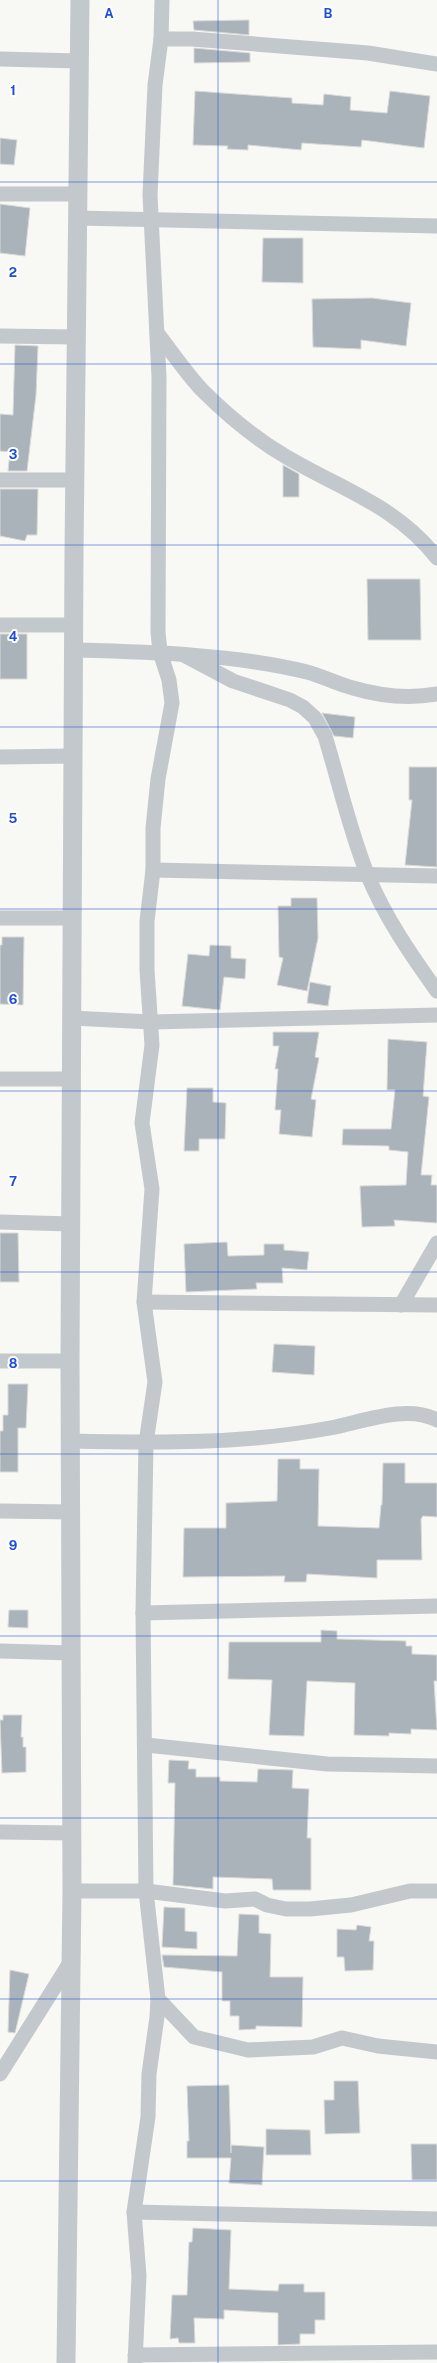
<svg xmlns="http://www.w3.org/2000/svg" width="437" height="2363" font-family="'Public Sans',sans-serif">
	<rect width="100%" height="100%" fill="#f8f8f5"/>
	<g fill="#aab3b9" stroke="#dadad8">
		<polygon points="249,20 249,35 194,30 193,21"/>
		<polygon points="194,48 250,53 250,62 194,63"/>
		<polygon points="195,91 292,98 292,103 323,105 324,94 351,97 350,110 387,113 390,91 430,96 424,148 362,140 361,147 302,143 301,150 248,145 248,150 227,149 228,146 193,145"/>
		<polygon points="0,138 17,140 14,165 0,164"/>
		<polygon points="0,204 30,208 25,256 0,253"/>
		<polygon points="263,238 303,238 303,283 262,282"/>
		<polygon points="372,298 411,303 406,346 361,340 361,349 313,347 312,299"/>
		<polygon points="15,345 38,346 36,395 27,471 8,471 10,452 0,451 0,414 13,415"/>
		<polygon points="283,465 299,474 299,497 283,497"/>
		<polygon points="0,489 38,489 37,535 27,535 25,541 0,536"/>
		<polygon points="367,579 420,579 421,640 368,640"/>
		<rect x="0" y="634" width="27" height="45"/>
		<polygon points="322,713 355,717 353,738 334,736"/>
		<polygon points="409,767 437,767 437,867 405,865 412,800 409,800"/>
		<polygon points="291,898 317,898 318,938 307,991 277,985 283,958 279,957 278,906 291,906"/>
		<polygon points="2,937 24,937 23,1005 0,1004 0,945 2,945"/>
		<polygon points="210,945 231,946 231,958 246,959 245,979 224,977 220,1010 182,1006 188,954 209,956"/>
		<polygon points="310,982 331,986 328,1006 307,1003"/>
		<polygon points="273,1032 319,1032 315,1057 319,1058 311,1099 316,1100 312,1137 279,1134 281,1110 275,1110 278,1069 275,1069 279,1046 273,1046"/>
		<polygon points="388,1039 427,1042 423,1096 429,1097 421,1175 432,1175 431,1185 437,1185 437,1223 394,1220 395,1226 362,1227 360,1186 406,1185 408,1152 389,1150 389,1146 342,1145 343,1129 391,1129 395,1090 387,1090"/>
		<polygon points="187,1088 213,1088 213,1102 226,1103 225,1139 199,1139 199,1151 184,1151"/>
		<polygon points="0,1233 18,1233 19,1282 0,1282"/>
		<polygon points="227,1242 228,1256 264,1255 264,1244 284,1244 284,1250 309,1252 307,1270 282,1268 283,1283 256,1283 257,1289 186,1292 184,1244"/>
		<polygon points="274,1344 315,1346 314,1375 272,1372"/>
		<polygon points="8,1384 28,1384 26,1428 18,1428 18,1472 0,1472 0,1431 3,1431 3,1415 8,1415"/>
		<polygon points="278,1459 300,1459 300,1469 319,1469 318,1526 379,1528 381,1505 382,1505 383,1463 405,1463 405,1483 437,1483 437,1517 423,1516 421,1519 422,1560 377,1560 377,1578 307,1574 306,1582 284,1582 285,1576 183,1577 184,1528 226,1528 226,1503 277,1501"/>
		<polygon points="9,1610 28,1610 28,1628 8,1627"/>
		<polygon points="321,1630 337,1631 337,1639 406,1641 406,1646 412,1646 412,1654 437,1655 437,1681 434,1681 437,1730 411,1729 411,1734 389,1733 389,1736 354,1735 355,1683 307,1681 304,1736 269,1735 272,1680 228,1679 229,1642 321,1642"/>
		<polygon points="3,1715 22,1715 21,1737 23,1737 23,1747 26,1747 26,1772 2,1773 0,1720 3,1720"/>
		<polygon points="169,1760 189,1761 188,1769 196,1769 196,1777 220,1777 220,1781 257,1782 258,1769 293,1770 292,1788 309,1789 307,1838 311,1838 311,1890 273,1890 272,1879 213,1877 213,1889 173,1885 175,1783 168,1783"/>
		<polygon points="164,1907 185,1908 185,1931 197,1932 197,1949 162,1947"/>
		<polygon points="239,1914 259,1915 259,1933 271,1934 270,1977 303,1977 302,2027 256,2026 256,2029 239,2030 239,2016 230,2016 230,2001 222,2001 222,1972 164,1967 162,1955 237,1956"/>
		<polygon points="357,1925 371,1927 369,1941 374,1941 373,1970 345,1971 344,1957 337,1957 337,1929 356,1930"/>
		<polygon points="10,1970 29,1974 15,2033 8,2032"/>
		<polygon points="334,2081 358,2081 360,2133 325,2134 324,2100 334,2100"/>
		<polygon points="229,2085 231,2153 231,2145 264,2147 262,2185 229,2183 231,2158 187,2158 187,2141 189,2141 187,2086"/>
		<polygon points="266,2129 310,2130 311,2155 266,2155"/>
		<polygon points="411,2144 437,2144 437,2180 412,2180"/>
		<polygon points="193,2228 231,2230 229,2289 278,2291 279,2284 304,2284 304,2292 325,2292 325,2320 315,2320 315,2334 300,2334 300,2344 278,2345 278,2313 224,2310 224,2319 194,2318 195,2343 179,2343 178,2338 170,2339 172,2295 187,2295 189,2242 192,2242"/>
	</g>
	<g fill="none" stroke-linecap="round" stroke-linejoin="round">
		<g stroke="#c3c8cc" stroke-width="15">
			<polyline points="161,39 192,39 368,53 437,64"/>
			<polyline points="0,59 79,61"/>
			<polyline points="0,194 78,194"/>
			<polyline points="78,218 437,226"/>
			<path d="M157,333C172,352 186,373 202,390C226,414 256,439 285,456C340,489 396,505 437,558"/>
			<polyline points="0,336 76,337"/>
			<polyline points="0,480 75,480"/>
			<polyline points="0,625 74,625"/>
			<path d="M74,650C149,652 233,654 307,672C322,676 337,684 353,688C380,696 409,699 437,694"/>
			<path d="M184,655L233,681L290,700L303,707L315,718L325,736C339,782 350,832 368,876C385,917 411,955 437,991"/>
			<polyline points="0,757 74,756"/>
			<polyline points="153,870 437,876"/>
			<polyline points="0,918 72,918"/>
			<polyline points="72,1018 151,1022 437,1015"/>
			<polyline points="0,1079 72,1079"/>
			<polyline points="0,1222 72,1224"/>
			<polyline points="144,1302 437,1305"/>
			<polyline points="401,1305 437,1243"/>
			<polyline points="0,1361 70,1361"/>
			<path d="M70,1441C157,1443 245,1444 330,1428C362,1422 407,1404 437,1420"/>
			<polyline points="0,1511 70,1512"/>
			<polyline points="143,1613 437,1606"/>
			<polyline points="0,1651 72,1653"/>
			<polyline points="146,1745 327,1764 437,1766"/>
			<polyline points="0,1832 71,1833"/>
			<polyline points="72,1891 146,1891 225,1901 255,1899 267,1905 286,1909 310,1909 351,1905 410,1891 437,1891"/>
			<polyline points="158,1999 194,2037 248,2050 313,2047 342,2038 378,2046 437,2052"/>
			<polyline points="0,2074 71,1961"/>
			<polyline points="134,2212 437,2219"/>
			<polyline points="135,2355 437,2352"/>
			<polyline points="135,2363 139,2276 134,2212 148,2117 149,2074 157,2017 158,1999 146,1891 143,1613 146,1443 155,1382 144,1302 152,1189 142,1123 152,1045 147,970 147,921 153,870 153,828 158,779 172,703 169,680 160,652 158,632 159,377 150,195 155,85 161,39 162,0"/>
		</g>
		<polyline stroke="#c3c8cc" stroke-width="19" points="66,2363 72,1891 70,1361 74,553 80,0"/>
	</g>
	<path fill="none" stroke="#1d4ed8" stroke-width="1" stroke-opacity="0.55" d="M218,0V2363M0,182H437M0,364H437M0,545H437M0,727H437M0,909H437M0,1091H437M0,1272H437M0,1454H437M0,1636H437M0,1818H437M0,1999H437M0,2181H437"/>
	<g font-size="13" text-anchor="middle" font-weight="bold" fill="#1d4ed8" stroke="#fff" stroke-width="4" stroke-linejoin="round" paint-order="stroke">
		<text x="109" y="18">A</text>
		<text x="328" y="18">B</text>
		<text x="13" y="95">1</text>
		<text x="13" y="277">2</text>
		<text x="13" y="459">3</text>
		<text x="13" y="641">4</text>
		<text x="13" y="823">5</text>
		<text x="13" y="1004">6</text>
		<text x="13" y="1186">7</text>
		<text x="13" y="1368">8</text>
		<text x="13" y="1550">9</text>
	</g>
</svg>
